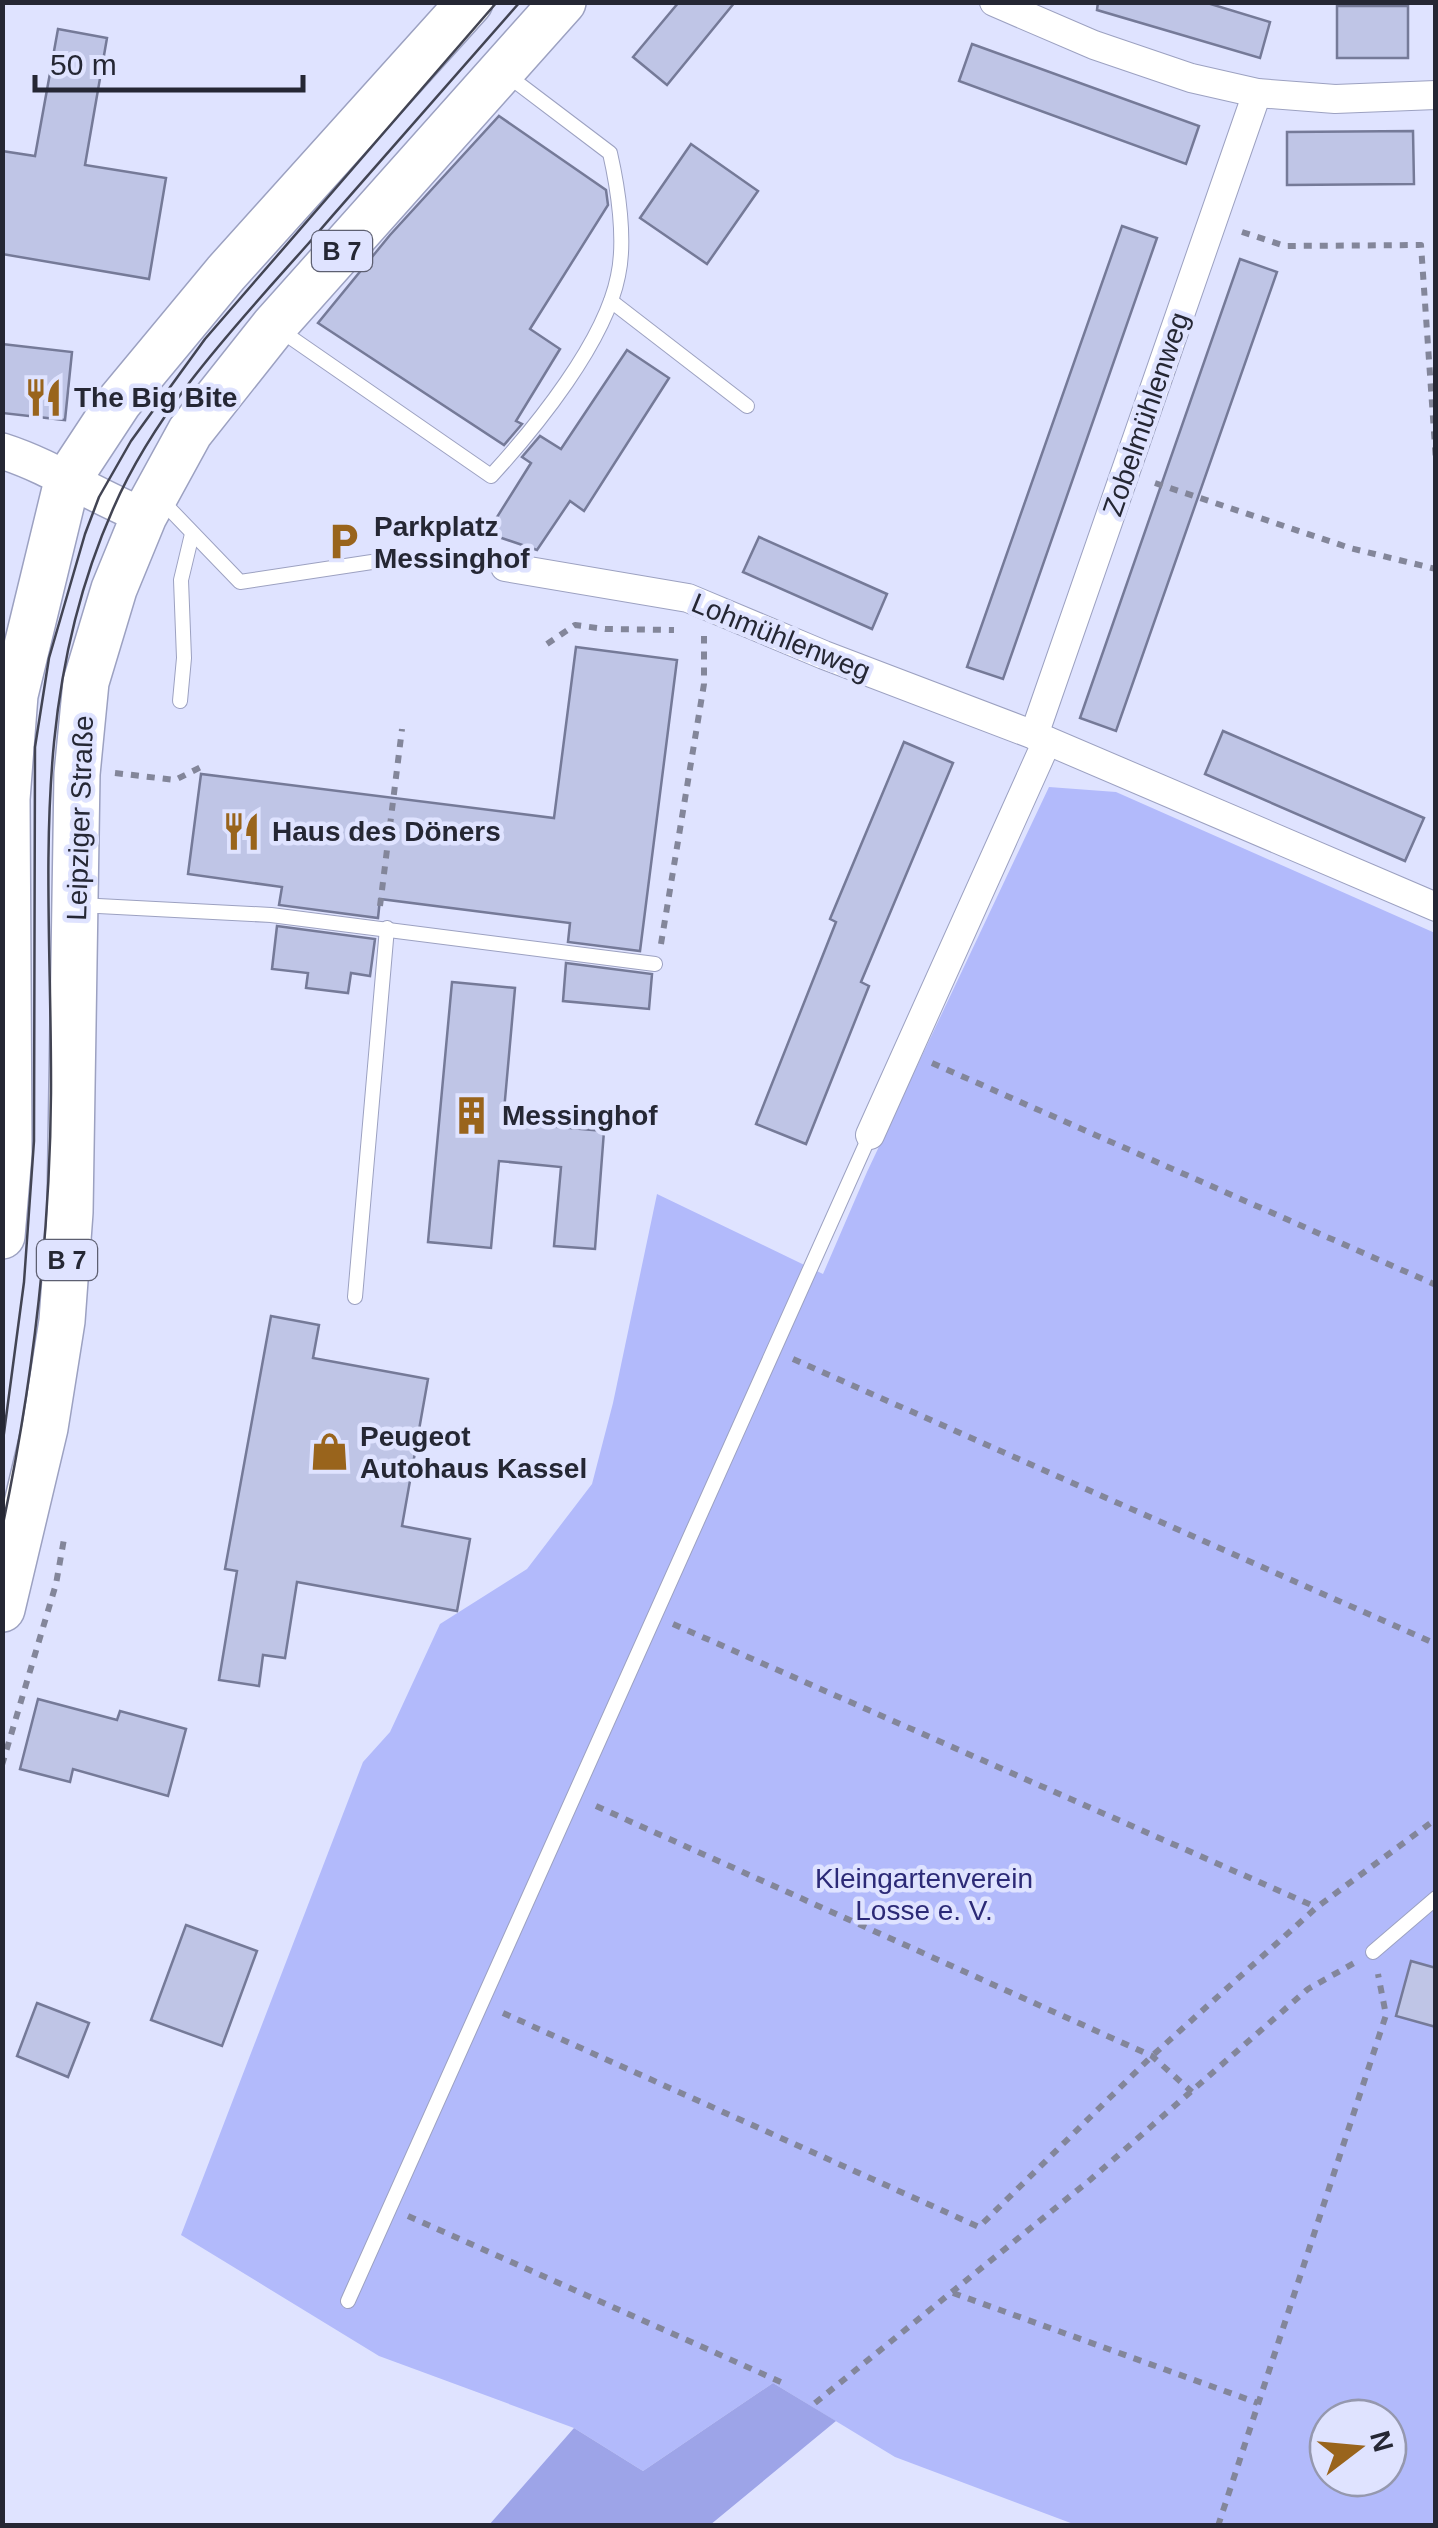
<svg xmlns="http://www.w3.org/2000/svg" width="1438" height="2528" font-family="Arial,sans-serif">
	<rect width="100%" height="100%" fill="#dfe3ff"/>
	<path fill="#b2bafb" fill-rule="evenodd" d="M1049,787L1116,792L1435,933V2525H1076L895,2457L773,2383L643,2471L574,2428L379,2356L181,2235L363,1762L390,1732L440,1624L527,1569L592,1484L613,1403L657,1194L823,1274L867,1172ZM1328,2418H1388V2478H1328Z"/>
	<polygon fill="#9da4e8" points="773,2383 836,2421 710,2525 489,2525 574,2428 643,2471"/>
	<g fill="#bfc5e6" stroke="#757a98" stroke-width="2.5">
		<polygon points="679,2 735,2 667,85 633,57"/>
		<polygon points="1098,2 1204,2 1270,22 1260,58 1097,10"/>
		<rect x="1337" y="6" width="71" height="52"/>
		<polygon points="58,29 107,38 85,165 166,178 149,279 2,254 2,151 35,156"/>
		<polygon points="972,44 1199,126 1186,164 959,81"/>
		<polygon points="499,116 606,190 608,205 530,329 560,349 516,421 522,424 504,445 318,323 390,235"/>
		<polygon points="1413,131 1414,184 1287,185 1287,132"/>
		<polygon points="691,144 758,191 707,264 640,218"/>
		<polygon points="1122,226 1157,238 1003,679 967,667"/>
		<polygon points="1240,259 1277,272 1116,731 1080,718"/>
		<polygon points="2,344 72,352 65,420 2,413"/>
		<polygon points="627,350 669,378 584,511 570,501 537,550 487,533 531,463 522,457 540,436 561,449"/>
		<polygon points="759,537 887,594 872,629 743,572"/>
		<polygon points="576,647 677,660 640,951 568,942 570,923 380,899 378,918 279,905 282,887 188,874 201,774 554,818"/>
		<polygon points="1223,731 1424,818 1405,861 1205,774"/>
		<polygon points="904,742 953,763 861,982 869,986 806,1144 756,1124 836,922 830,919"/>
		<polygon points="277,926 375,939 370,976 351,973 348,993 306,988 308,973 272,969"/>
		<polygon points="566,963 652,974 649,1009 563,1001"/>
		<polygon points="452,982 515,988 503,1122 604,1131 595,1249 554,1246 561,1167 499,1161 491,1248 428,1242"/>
		<polygon points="271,1316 319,1325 313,1358 428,1379 402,1526 470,1539 457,1611 297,1582 285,1658 263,1655 259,1686 219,1680 237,1571 225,1569"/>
		<polygon points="38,1699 117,1720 120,1711 186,1729 168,1796 73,1769 70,1782 20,1769"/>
		<polygon points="186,1925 257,1951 222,2046 151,2020"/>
		<polygon points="1411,1961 1436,1968 1436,2027 1396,2016"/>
		<polygon points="37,2003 89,2023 68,2077 17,2056"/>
	</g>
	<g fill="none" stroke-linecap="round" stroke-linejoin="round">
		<defs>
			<g id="service">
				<polyline points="611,301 747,406"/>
				<path d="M277,328L491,476C536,427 605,342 618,276C626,240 618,188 610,153L507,75"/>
				<polyline points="160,499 240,582 385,560"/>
				<polyline points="180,701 184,658 181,580 192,534"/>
				<polyline points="79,905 271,915 655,964"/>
				<polyline points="355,1297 387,928"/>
				<polyline points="1373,1952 1436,1898"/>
				<polyline points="348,2301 870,1135"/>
			</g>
			<g id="minor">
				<polyline points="994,2 1094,45 1191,78 1257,93 1335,99 1436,95"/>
				<polyline points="505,567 688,598 824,655 1034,735 1436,907"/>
				<polyline points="1034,735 1257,93"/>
				<polyline points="870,1135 1047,741"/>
			</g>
			<path id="tertiary" d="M2,451C52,467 96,497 144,516"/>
			<g id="primary">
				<polyline points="2,1236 9,1154 7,799 15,695 67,481 119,402 226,273 470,2"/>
				<polyline points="2,1609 45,1428 62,1321 70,1212 77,774 86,682 114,589 144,516 190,432 274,326 563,2"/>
			</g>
		</defs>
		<use href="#service" stroke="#9ca1c1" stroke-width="16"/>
		<use href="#minor" stroke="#9ca1c1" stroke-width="30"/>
		<use href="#tertiary" stroke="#9ca1c1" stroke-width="38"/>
		<use href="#primary" stroke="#9ca1c1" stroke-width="48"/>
		<g stroke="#83869a" stroke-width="6" stroke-dasharray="8 8" stroke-linecap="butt">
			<polyline points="1242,232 1285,246 1421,245 1436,461"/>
			<polyline points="1155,483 1350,548 1436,569"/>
			<polyline points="547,644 575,625 605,629 674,630"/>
			<polyline points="115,773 175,780 205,765"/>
			<polyline points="380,906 402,729"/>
			<polyline points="661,944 704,684 704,636"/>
			<polyline points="932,1063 1436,1285"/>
			<polyline points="793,1359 1436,1644"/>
			<polyline points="673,1624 1316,1907"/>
			<polyline points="2,1765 56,1584 64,1539"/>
			<polyline points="596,1806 1152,2056 1192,2092"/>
			<polyline points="503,2013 979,2227 1152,2056 1317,1907 1436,1819"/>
			<polyline points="408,2216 781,2382"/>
			<polyline points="953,2293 1258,2403"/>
			<polyline points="815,2403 1090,2180 1308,1989 1356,1962"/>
			<polyline points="1218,2526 1386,2015 1378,1974"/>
		</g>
		<use href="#service" stroke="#fff" stroke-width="14"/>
		<use href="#minor" stroke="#fff" stroke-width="28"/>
		<use href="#tertiary" stroke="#fff" stroke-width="35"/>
		<use href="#primary" stroke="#fff" stroke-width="45"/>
		<g stroke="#424453" stroke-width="2.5">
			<polyline points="2,1448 24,1282 34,1141 35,747 49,658 85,534 99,497 131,441 205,339 497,2"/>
			<path d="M2,1529C32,1386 50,1239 51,1093C52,887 27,704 113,509C156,409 236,325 308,244C378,163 449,83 520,2"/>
		</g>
	</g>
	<defs>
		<symbol id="restaurant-bare" viewBox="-9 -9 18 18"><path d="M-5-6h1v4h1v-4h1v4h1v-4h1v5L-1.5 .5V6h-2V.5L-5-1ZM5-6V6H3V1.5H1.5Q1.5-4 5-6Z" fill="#99641c" stroke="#dfe3ff" stroke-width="2.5" paint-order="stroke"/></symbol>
		<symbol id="parking-bare" viewBox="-9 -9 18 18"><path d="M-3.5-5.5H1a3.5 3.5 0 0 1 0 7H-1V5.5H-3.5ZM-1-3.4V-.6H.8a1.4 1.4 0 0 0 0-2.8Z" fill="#99641c" stroke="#dfe3ff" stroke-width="2.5" paint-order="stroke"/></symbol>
		<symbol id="building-bare" viewBox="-9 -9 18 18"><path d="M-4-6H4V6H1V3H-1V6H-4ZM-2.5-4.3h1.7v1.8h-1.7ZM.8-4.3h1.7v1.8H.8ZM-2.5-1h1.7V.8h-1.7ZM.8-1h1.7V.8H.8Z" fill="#99641c" stroke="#dfe3ff" stroke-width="2.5" paint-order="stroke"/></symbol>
		<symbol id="shop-bare" viewBox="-9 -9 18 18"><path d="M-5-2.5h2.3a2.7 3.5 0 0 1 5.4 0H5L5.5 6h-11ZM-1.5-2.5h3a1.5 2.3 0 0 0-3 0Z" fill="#99641c" stroke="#dfe3ff" stroke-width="2.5" paint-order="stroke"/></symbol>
	</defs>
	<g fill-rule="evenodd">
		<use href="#restaurant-bare" x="16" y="370" width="55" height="55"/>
		<use href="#parking-bare" x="316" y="514" width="55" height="55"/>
		<use href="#restaurant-bare" x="214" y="804" width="55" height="55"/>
		<use href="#building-bare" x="444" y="1088" width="55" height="55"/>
		<use href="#shop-bare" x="302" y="1424" width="55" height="55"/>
	</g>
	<g text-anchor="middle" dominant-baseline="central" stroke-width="9" stroke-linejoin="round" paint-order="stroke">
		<g fill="#dfe3ff" stroke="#5d5f71" stroke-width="2.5">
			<rect x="312" y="231" width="60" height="40" rx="8"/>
			<rect x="37" y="1240" width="60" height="40" rx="8"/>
		</g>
		<g font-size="25" font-weight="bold" fill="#252734">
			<text x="342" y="251">B 7</text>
			<text x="67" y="1260">B 7</text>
		</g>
		<g font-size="28" font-weight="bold" fill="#252734" stroke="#dfe3ff" text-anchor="start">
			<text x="74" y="397">The Big Bite</text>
			<text x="374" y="526">Parkplatz<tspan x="374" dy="32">Messinghof</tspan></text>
			<text x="272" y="831">Haus des Döners</text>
			<text x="502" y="1115">Messinghof</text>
			<text x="360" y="1436">Peugeot<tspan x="360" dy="32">Autohaus Kassel</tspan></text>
		</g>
		<g font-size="28" fill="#252734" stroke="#dfe3ff">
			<text transform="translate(1146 414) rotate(-71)">Zobelmühlenweg</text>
			<text transform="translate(781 637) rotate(22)">Lohmühlenweg</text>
			<text transform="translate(80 818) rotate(-88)">Leipziger Straße</text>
		</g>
		<g font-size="28" fill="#2c2a77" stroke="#dfe3ff">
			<text x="924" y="1878">Kleingartenverein<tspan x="924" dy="32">Losse e. V.</tspan></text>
		</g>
	</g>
	<rect width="1438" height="2528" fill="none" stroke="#252734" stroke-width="10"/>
	<g transform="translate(1358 2448) rotate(74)"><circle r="48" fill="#dfe3ff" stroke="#9598ae" stroke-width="2.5"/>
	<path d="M0-8L18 38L0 25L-18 38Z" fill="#99641c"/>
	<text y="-15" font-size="28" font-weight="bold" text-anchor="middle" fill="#252734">N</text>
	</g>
	<path d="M35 75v15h268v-15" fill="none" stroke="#252734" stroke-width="5"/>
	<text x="50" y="75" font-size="30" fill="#252734" stroke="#dfe3ff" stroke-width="8" paint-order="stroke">50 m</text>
</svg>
